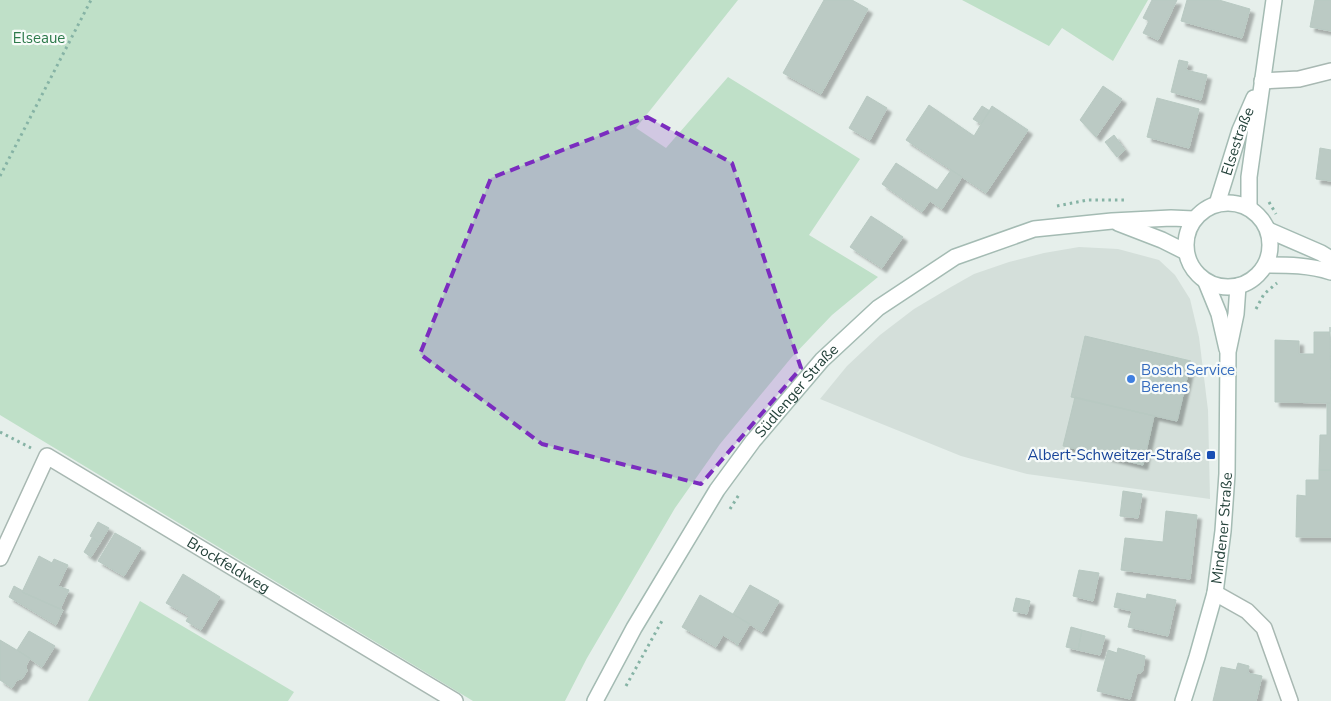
<svg xmlns="http://www.w3.org/2000/svg" width="1331" height="701" viewBox="0 0 1331 701" font-family="'Nunito Sans',sans-serif">
<style>
.built{fill:#d4dfda}
.green{fill:#bfe0c8}
.building{fill:#bbcac4;stroke:#b8c9c2;filter:url(#shadow)}
.lines{fill:none;stroke-linecap:round;stroke-linejoin:round}
.street-casing{stroke:#a8b8b2;stroke-width:18}
.secondary-casing{stroke:#a4bbb3;stroke-width:18}
.path{stroke:#86b3a5;stroke-width:3;stroke-dasharray:2.5 4;stroke-linecap:butt}
.street{stroke:#fff;stroke-width:15}
.secondary{stroke:#fff;stroke-width:15}
.marked{fill:#7b2cbf;fill-opacity:0.2;stroke:#7b2cbf;stroke-width:4;stroke-dasharray:10 6;stroke-linejoin:round}
.shop-dot{fill:#3f7fe0;stroke:#f7fbf9;stroke-width:2}
.transit-dot{fill:#1a4fb4;stroke:#f7fbf9;stroke-width:2}
.labels{text-anchor:middle;dominant-baseline:central;stroke-width:4.5;stroke-linejoin:round;paint-order:stroke}
.park-label{font-size:15px;fill:#2d7a4b;stroke:#f7fbf9}
.street-label{font-size:15px;fill:#24423a;stroke:#f7fbf9}
.shop-label{font-size:15px;fill:#366cbe;stroke:#f7fbf9;text-anchor:start}
.transit-label{font-size:15px;fill:#164399;stroke:#f7fbf9;text-anchor:end}
</style>
<defs>
<filter id="shadow"><feDropShadow dx="4.5" dy="4.5" stdDeviation="1" flood-color="#0004"/></filter>
</defs>
<rect width="100%" height="100%" fill="#e6efeb"/>
<path class="built" d="M1079 247 1118 249 1159 260 1175 275 1190 299 1199 337 1208 410 1210 499 1027 474 961 456 820 399 847 366 880 335 914 309 951 287 974 274 1009 262 1044 253Z"/>
<path class="green" d="M0 0H738L636 128 666 148 728 77 860 159 809 235 878 277 832 315 791 358 720 444 675 508 587 658 565 701H473L0 415Z
M962 0H1148L1113 61 1062 28 1049 46Z
M140 601 294 692 288 701H88Z"/>
<path class="building" d="M824 0H852L868 9 821 94 783 73Z
M1152 0H1177L1158 40 1143 33 1149 21 1143 18Z
M1187 0H1219L1250 9 1242 38 1181 21Z
M1315 0H1331V31L1310 27Z
M1179 60 1188 62 1186 70 1207 75 1201 100 1171 92Z
M1103 86 1122 99 1096 137 1080 120Z
M867 96 887 108 870 140 849 128Z
M1157 98 1199 109 1189 148 1147 137Z
M929 105 974 136 992 106 1028 130 986 193 906 140Z
M982 106 990 111 981 124 973 119Z
M1114 135 1125 150 1117 157 1105 142Z
M1320 148 1331 150V181L1316 179Z
M896 163 937 190 951 170 962 177 942 209 930 201 922 212 882 184Z
M871 216 903 237 882 268 850 247Z
M1330 327 1331 403 1275 402V340L1299 341V354H1314V332H1330Z
M1085 336 1191 361 1177 421 1071 397Z
M1075 397 1154 416 1143 465 1063 446Z
M1327 403H1331V470H1319L1320 435H1327Z
M1319 470H1331V537H1296L1297 495 1306 496V480H1319Z
M1123 491 1142 494 1138 518 1120 516Z
M1166 511 1197 515 1190 579 1121 570 1125 538 1163 542Z
M98 522 109 528 100 543 90 536Z
M115 533 141 548 124 576 98 561Z
M92 538 100 543 91 557 84 552Z
M39 556 52 563 54 559 68 565 58 586 69 590 60 609 22 592Z
M1079 570 1099 573 1093 601 1073 596Z
M183 574 220 597 201 630 186 621 189 616 166 603Z
M750 585 779 601 762 632 733 614Z
M14 586 23 591 22 592 63 610 56 625 9 597Z
M1117 593 1146 599 1147 594 1176 600 1168 636 1128 627 1132 611 1114 607Z
M700 595 750 624 737 646 736 643 723 635 716 647 682 627Z
M1016 598 1030 601 1027 614 1013 611Z
M1071 627 1082 630 1078 650 1066 647Z
M1082 630 1105 636 1100 655 1078 650Z
M29 631 55 646 42 667 17 650Z
M0 640 30 658 26 666 27 671 22 679 17 680 12 688 0 680Z
M1118 648 1145 656 1143 670 1141 673H1137L1130 699 1097 691 1108 650 1117 653Z
M1238 663 1249 666 1248 673 1262 676 1256 701H1213L1221 667 1236 670Z"/>
<g class="lines">
<defs>
<g id="street">
<path d="M1262 81 1299 79 1331 71"/>
<path id="s1" d="M0 558 47 456 455 701"/>
<path d="M1215 593 1247 611 1264 628 1290 701"/>
</g>
<g id="secondary">
<circle cx="1228" cy="245" r="42"/>
<path id="s2" d="M1217 204 1240 130 1254 98"/>
<path d="M1249 208V177L1274 0"/>
<path d="M1118 223 1162 240 1186 252"/>
<path d="M1268 230 1321 253 1331 259"/>
<path d="M1266 265C1288 265 1309 265 1331 272"/>
<path d="M1206 282 1219 314 1227 349"/>
<path id="s3" d="M595 701 634 628 717 490 753 441 822 360 878 308 955 257 1034 229 1112 221 1171 218 1194 219"/>
<path id="s4" d="M1183 701 1197 657 1215 593 1223 531 1227 474 1228 352 1236 314 1238 286"/>
</g>
</defs>
<use href="#street" class="street-casing"/>
<use href="#secondary" class="secondary-casing"/>
<path class="path" d="M0 176 91 0
M1269 202 1276 214
M1057 206 1088 200H1125
M1256 309 1264 294 1277 283
M0 432 31 448
M730 509 740 493
M626 686 663 619"/>
<use href="#street" class="street"/>
<use href="#secondary" class="secondary"/>
</g>
<path class="marked" d="M647 117 732 163 801 368 701 484 542 444 420 354 491 178Z"/>
<circle class="shop-dot" cx="1131" cy="379" r="5"/>
<rect class="transit-dot" x="1206" y="450" width="10" height="10" rx="2.5"/>
<g class="labels">
<g class="park-label">
<text x="39" y="38">Elseaue</text>
</g>
<g class="street-label">
<text stroke="none"><textPath href="#s2" startOffset="66">Elsestraße</textPath></text>
<text stroke="none"><textPath href="#s3" startOffset="371">Südlenger Straße</textPath></text>
<text stroke="none"><textPath href="#s4" startOffset="178">Mindener Straße</textPath></text>
<text stroke="none"><textPath href="#s1" startOffset="324">Brockfeldweg</textPath></text>
</g>
<g class="shop-label">
<text x="1141" y="370">Bosch Service<tspan x="1141" dy="17">Berens</tspan></text>
</g>
<g class="transit-label">
<text x="1201" y="455">Albert-Schweitzer-Straße</text>
</g>
</g>
</svg>
